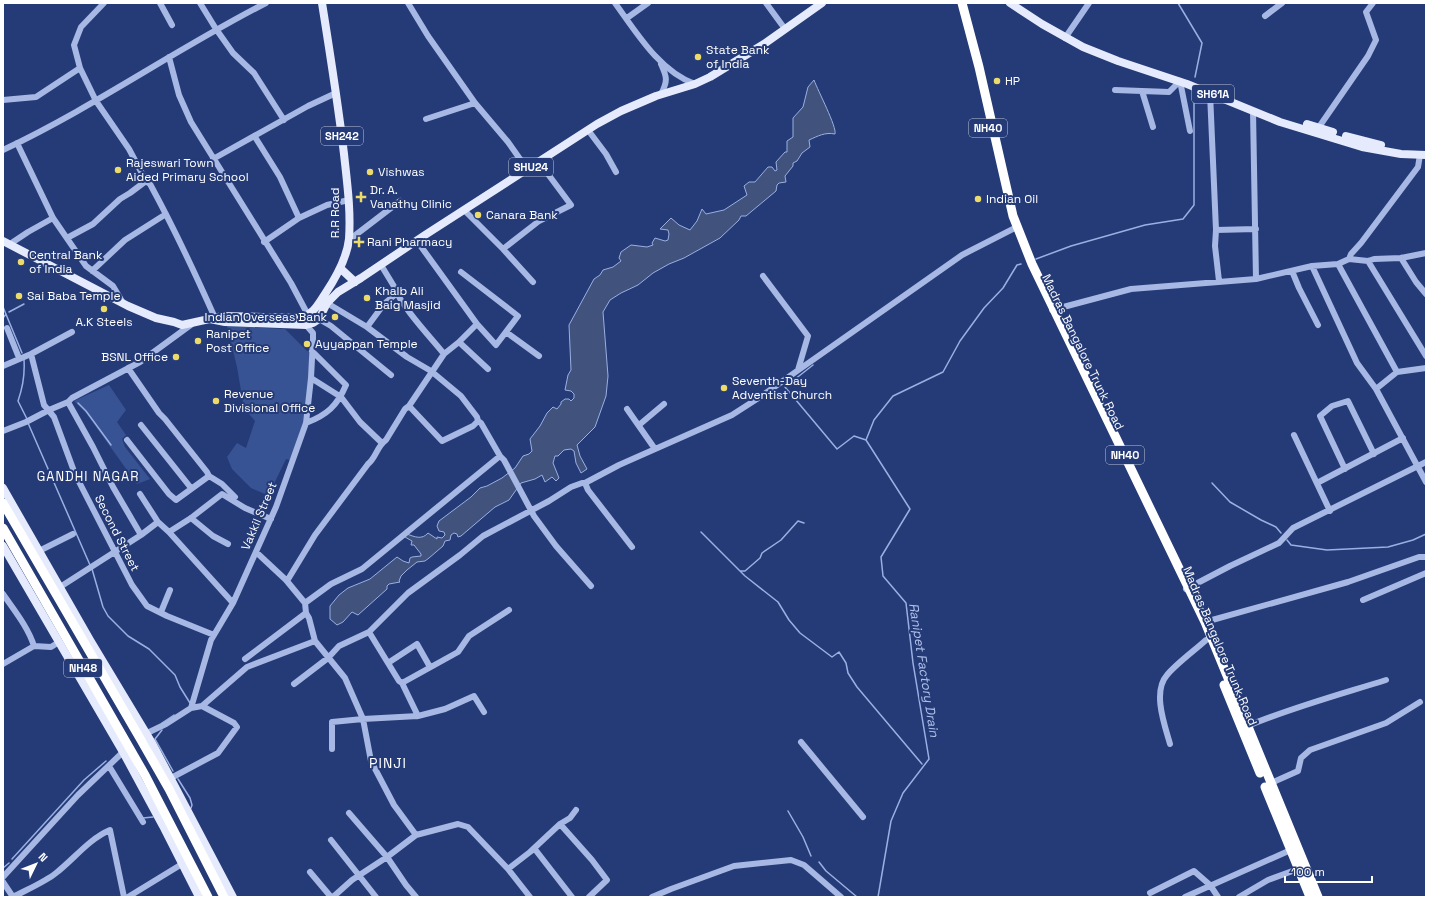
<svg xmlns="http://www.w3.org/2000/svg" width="1429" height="900" viewBox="0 0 1429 900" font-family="'Space Grotesk',sans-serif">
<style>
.green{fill:#385394}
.water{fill:#41527d;stroke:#9ab0e3}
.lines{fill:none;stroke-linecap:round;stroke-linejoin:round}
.stream{stroke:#9ab0e3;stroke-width:1.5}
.minor{stroke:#a6b8e3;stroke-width:6}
.major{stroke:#e5eafc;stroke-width:8}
.highway{stroke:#fff;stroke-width:9}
.poi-dot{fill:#ecdb6a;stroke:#253b77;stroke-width:1.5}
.labels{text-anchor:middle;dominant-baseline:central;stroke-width:4;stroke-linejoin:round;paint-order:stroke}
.shield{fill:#253b77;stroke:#bec4d6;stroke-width:1}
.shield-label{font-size:11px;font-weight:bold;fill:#fff}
.poi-label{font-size:12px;fill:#fff;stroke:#253b77;text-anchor:start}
.street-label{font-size:12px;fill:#fff;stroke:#253b77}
.neighbourhood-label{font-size:13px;letter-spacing:1px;fill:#fff;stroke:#253b77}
.water-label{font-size:13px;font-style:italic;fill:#b1c2eb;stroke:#253b77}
.quarter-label{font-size:14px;letter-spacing:1px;fill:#fff;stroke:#253b77}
</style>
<rect width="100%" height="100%" fill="#253b77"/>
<path class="green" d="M227 326 285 329 307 351 312 352 302 431 290 460 286 459 269 494 266 492 265 494 251 488 232 469 227 457 237 443 246 448 255 421 244 408 237 367Z
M109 385 126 410 117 422 126 435 122 439 125 447 150 479 137 484 86 413 74 401Z"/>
<path class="water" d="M814 80C818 91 837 127 835 134 825 132 818 136 809 140L810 147 802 153 797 161 793 163V166L785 176 786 182 779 183 777 185 776 191 746 216H741L739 220 720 238 684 258 669 264 653 273 638 285 621 293 610 300 603 312 608 376 606 396 595 427 577 445 580 456 587 469 581 473 576 463 574 451 571 449 564 450 558 456H555L553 463 559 478 556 481 552 477 545 482 542 475 535 479 521 483 509 500 495 507 461 536 458 537 457 534 454 533 451 535 450 540 445 541 443 546 429 558 425 561 417 562 407 570 401 576 399 581 400 582 389 584 387 586V589L358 615 352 612 343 622 337 625 330 619V606L339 595 348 588 370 579 397 557 403 561 409 563 410 558 412 557 421 556V554L414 545H411L412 541 405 537 407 534C415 537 422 540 428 533L437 539V537L442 538 445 535 444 532 439 531 437 526 439 521 471 497 480 488 487 486 502 478 515 468 523 456 529 454 532 451 530 439 540 426 547 413 553 407 557 409 561 404V402L565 399H569L571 401 574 398V394L571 391 565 390 568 375 571 370 569 325 594 279 600 275 603 270 613 267 621 261 619 258 621 252 631 245 647 247 653 245 652 243 655 238 665 241 668 240 669 234 668 230 660 229 671 218 679 225 690 230 697 221 702 209 706 214 724 210 747 195 744 186 749 182H755L768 167H772L775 171 777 170 776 162 785 152H787V141L793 137V118L803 107 808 87Z"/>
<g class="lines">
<path class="stream" d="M1178 3 1202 43 1195 77
M1036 259 1071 246 1145 225 1183 219 1194 205V95
M3 307 22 353
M9 312 24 304
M3 318 6 314
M24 360C25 375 23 387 18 401L27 419
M813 365 785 387 837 449 854 436 866 440
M78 403 86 411 111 445
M28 423 90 565
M1212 483 1230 502 1261 520 1276 527 1281 533
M701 532 745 576 778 602 789 620 800 633 832 657 839 652 846 663 848 673 857 687 922 764
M1287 540 1291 545 1327 550 1388 547 1413 540 1426 534
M92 569 103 607 108 616 128 636 149 649 175 675 180 687 190 703
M740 571H745L760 558 762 553 781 540 798 521 804 523
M162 723 174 715
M162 730 155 739 173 771
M178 779 190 798 192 805 191 808
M788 811 803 837 811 856
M143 818 153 817
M12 859 84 780 106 761
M819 862 826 871 857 897
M3 868 9 863
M878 897 891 821 903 793 929 759 913 663 906 603 883 576 881 557 910 509 866 440 874 420 893 396 943 372 960 341 984 308 1003 288 1017 265 1021 264"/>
<path class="minor" d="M104 3 81 27 74 45 80 68 96 101 129 149 146 181 150 184C174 228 195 273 215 318
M160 3 172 25
M200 3 216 29 233 53 254 73 284 120
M408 3 428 36 475 103 508 142 527 169
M615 3C636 32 660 72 695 84
M766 3 785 29
M1265 16 1282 3
M627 18 648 3
M1065 38 1089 3
M169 57 179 95 191 122 291 283 308 315
M1180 81 1190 131
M1115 90 1169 92 1180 81
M1142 91 1153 127
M1210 93 1216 230 1215 246 1219 281
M661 94C668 81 667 77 661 64
M3 100 36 97 80 68
M1253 111 1256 279
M426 119 475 103
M1319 127 1368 56 1376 40 1366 12 1373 3
M588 130 606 154 616 172
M255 137 280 177 299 218
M17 143 53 218 86 266 113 286 123 303
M3 150C94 107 176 49 266 3
M213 159 308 106 336 93
M464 210 503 249 533 282
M1216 230 1256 229
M67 238 93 224 120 199 130 193 146 181
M349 240 400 201
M417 241 477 324 496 345 518 316 461 272
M13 242 28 232 53 218
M264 242 299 218 327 205 349 200
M503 249 539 221 571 205 539 162
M1401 258 1416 282 1426 294
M1349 259 1351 254 1361 243 1418 167 1420 155
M1368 261 1426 356
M1338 264 1397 372 1376 389
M381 265 395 288C400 305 432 339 444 354
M1312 266 1357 363 1376 389 1426 482
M92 271 125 240 166 214
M1292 271 1299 288 1318 325
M763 276 808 336 798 370
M327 303 367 327 407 357 431 371 461 396 477 417 478 421
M1052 310 1131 289 1256 279 1312 266 1338 264 1349 259 1368 261 1374 259 1401 258 1426 253
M319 319 331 326 391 375
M367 327 384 304 397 293
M7 328 19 358
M506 332 539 356
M459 342 488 369
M31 354 44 405 54 417 75 474 132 585 147 606 167 616 214 635
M3 366 31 354 72 332
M128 368 159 413 165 419 207 472 209 476 222 484 235 497
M1397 372 1426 368
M311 378 341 397 360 422 382 443
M68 402 93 447 113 487 141 535
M409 406 442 441 473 426 478 421 481 423 500 456 504 460 534 516 556 546 591 586
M627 409 655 449
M306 423C327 415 337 406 346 385L312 351
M141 425 191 488
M639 425 664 404
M3 431 26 422 49 410 68 402 72 398 140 362 192 324
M1294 435 1330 511
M127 440 169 494 176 500 209 476
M1345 469 1320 416 1332 406 1348 401 1374 454
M585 483 588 490 632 547
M1317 483 1403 438
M140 494 158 522 169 532 233 603
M191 518 213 536 228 544
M169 532 191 518 222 494 245 508 271 519
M39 551 73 534
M256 552 286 580 305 603 306 613 309 618 315 641 345 678 363 719 371 761 394 805 416 835
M287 581 315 535 368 464C376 458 377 446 386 440L405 409 409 406 444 354 459 342 477 324
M60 587 141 535 158 522
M1186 589 1230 566 1279 543 1293 528 1426 462
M3 594C14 610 28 627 34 646
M1363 600 1426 573
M305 603 331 584 362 569 500 456
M161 612 170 590
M1205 622 1348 582 1419 557H1426
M369 632 399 681 402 683 418 716
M245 659 306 613
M388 663 417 644 430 667
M3 664 34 646 51 647 59 642
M402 683 458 652 469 636 509 610
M294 684 328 658 339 646 369 632 408 593 460 555 483 536 549 501 571 487 582 483H585L619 465 732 415 760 397 962 255 1017 227
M191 708 211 640 233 603 276 507 306 423 311 378 313 339V333L306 325
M1245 727C1290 708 1338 695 1386 680
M143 735 166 724 191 708 202 706 247 667 315 641
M801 742 863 817
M1170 744C1165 726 1152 692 1167 675 1177 663 1194 651 1206 640L1212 638
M332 749V722L363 719 418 716 445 709 474 696 484 712
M109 766 143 822
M171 778 218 753 237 727 234 723 202 706
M1271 783 1298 771 1301 758 1310 750 1386 723 1420 702
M349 813 387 857 406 885 416 897
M560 824 570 818 576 810
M331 840 376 897
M534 848 572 897
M508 869 530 852 560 824 592 860 607 880 589 897
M310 872 331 897
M3 877 78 795 123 752
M3 882 13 897
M1150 893 1194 871 1210 885 1218 897
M13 897C26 890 45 882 56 873 74 859 89 839 110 830L124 897
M128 897 182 864
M333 897 352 880 387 857 416 835 458 824 468 827 508 869 530 897
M652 897 671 889 734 866 791 860 804 865 841 897
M1185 897 1293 849
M1239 897 1268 880 1298 869"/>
<path class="major" d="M1010 3 1042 24 1083 47 1118 61 1187 84 1280 122 1362 147 1401 154 1426 155
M1307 124 1333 132
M1346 136 1381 145
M3 241 128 306 156 318 174 322 182 325 223 316 299 318C314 314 317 306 325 294 335 279 347 258 349 239 351 210 347 182 344 154 338 103 330 53 322 3
M340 268 355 282
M210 319 225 322 306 325 313 323 319 319 327 303 338 292 361 278 425 235 597 124 621 111 656 96 695 84 710 77 764 44 822 3
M3 488 90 640 152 743 233 897
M3 546 123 752 163 826 199 897"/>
<path class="highway" d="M962 3 979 67 1013 216 1032 264 1205 622 1318 897
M3 503 141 740 169 789 224 897
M3 528 145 775 208 897
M1224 685 1260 773
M1265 787 1310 897"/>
</g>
<g class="poi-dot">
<circle cx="698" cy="57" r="4"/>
<circle cx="997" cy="81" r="4"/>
<circle cx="118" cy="170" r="4"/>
<circle cx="370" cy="172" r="4"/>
<path d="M359 191h4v4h4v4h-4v4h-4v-4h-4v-4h4z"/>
<circle cx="978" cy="199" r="4"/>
<circle cx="478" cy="215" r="4"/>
<path d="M357 236h4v4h4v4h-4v4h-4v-4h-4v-4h4z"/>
<circle cx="21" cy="262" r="4"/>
<circle cx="19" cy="296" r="4"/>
<circle cx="367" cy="298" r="4"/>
<circle cx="104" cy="309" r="4"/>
<circle cx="335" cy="317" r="4"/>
<circle cx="198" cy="341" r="4"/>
<circle cx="307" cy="344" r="4"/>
<circle cx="176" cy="357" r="4"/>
<circle cx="724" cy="388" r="4"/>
<circle cx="216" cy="401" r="4"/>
</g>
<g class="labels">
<g class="shield">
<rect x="1192" y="85" width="42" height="18" rx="3"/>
<rect x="969" y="119" width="38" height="18" rx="3"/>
<rect x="321" y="127" width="42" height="18" rx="3"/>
<rect x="509" y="158" width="44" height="18" rx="3"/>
<rect x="1106" y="446" width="38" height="18" rx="3"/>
<rect x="64" y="659" width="38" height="18" rx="3"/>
</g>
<g class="shield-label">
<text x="1213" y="94">SH61A</text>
<text x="988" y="128">NH40</text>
<text x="342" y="136">SH242</text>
<text x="531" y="167">SHU24</text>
<text x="1125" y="455">NH40</text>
<text x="83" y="668">NH48</text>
</g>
<g class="poi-label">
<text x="706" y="50">State Bank<tspan x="706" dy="14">of India</tspan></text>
<text x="1005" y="81">HP</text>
<text x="126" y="163">Rajeswari Town<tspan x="126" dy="14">Aided Primary School</tspan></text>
<text x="378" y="172">Vishwas</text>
<text x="370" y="190">Dr. A.<tspan x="370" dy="14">Vanathy Clinic</tspan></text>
<text x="986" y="199">Indian Oil</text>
<text x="486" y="215">Canara Bank</text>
<text x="367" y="242">Rani Pharmacy</text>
<text x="29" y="255">Central Bank<tspan x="29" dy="14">of India</tspan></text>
<text x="375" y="291">Khalb Ali<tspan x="375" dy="14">Baig Masjid</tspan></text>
<text x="27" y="296">Sai Baba Temple</text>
<text x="327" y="317" text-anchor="end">Indian Overseas Bank</text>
<text x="104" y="322" text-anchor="middle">A.K Steels</text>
<text x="206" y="334">Ranipet<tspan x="206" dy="14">Post Office</tspan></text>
<text x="315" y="344">Ayyappan Temple</text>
<text x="168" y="357" text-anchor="end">BSNL Office</text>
<text x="732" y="381">Seventh-Day<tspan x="732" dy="14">Adventist Church</tspan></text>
<text x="224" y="394">Revenue<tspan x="224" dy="14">Divisional Office</tspan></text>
</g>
<g class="street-label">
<text transform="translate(335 213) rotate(-90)">R.R Road</text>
<text transform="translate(1083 352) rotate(64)">Madras Bangalore Trunk Road</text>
<text transform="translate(259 516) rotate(-67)">Vakkil Street</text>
<text transform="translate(117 533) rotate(63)">Second Street</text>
<text transform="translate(1220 646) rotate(67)">Madras Bangalore Trunk Road</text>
</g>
<g class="neighbourhood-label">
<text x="88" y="476">GANDHI NAGAR</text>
</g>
<g class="water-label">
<text transform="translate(924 670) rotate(81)">Ranipet Factory Drain</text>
</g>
<g class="quarter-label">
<text x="388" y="763">PINJI</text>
</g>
</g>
<rect width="1429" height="900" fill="none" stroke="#ffffff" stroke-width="8"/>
<g transform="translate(36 864) rotate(47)" stroke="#253b77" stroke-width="3" paint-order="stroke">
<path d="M0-3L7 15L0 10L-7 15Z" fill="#ffffff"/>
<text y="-6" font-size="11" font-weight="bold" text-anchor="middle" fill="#ffffff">N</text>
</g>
<path d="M1285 876v6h87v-6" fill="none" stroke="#ffffff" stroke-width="2"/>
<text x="1291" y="876" font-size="12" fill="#ffffff" stroke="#253b77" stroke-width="3" paint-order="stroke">100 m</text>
</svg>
